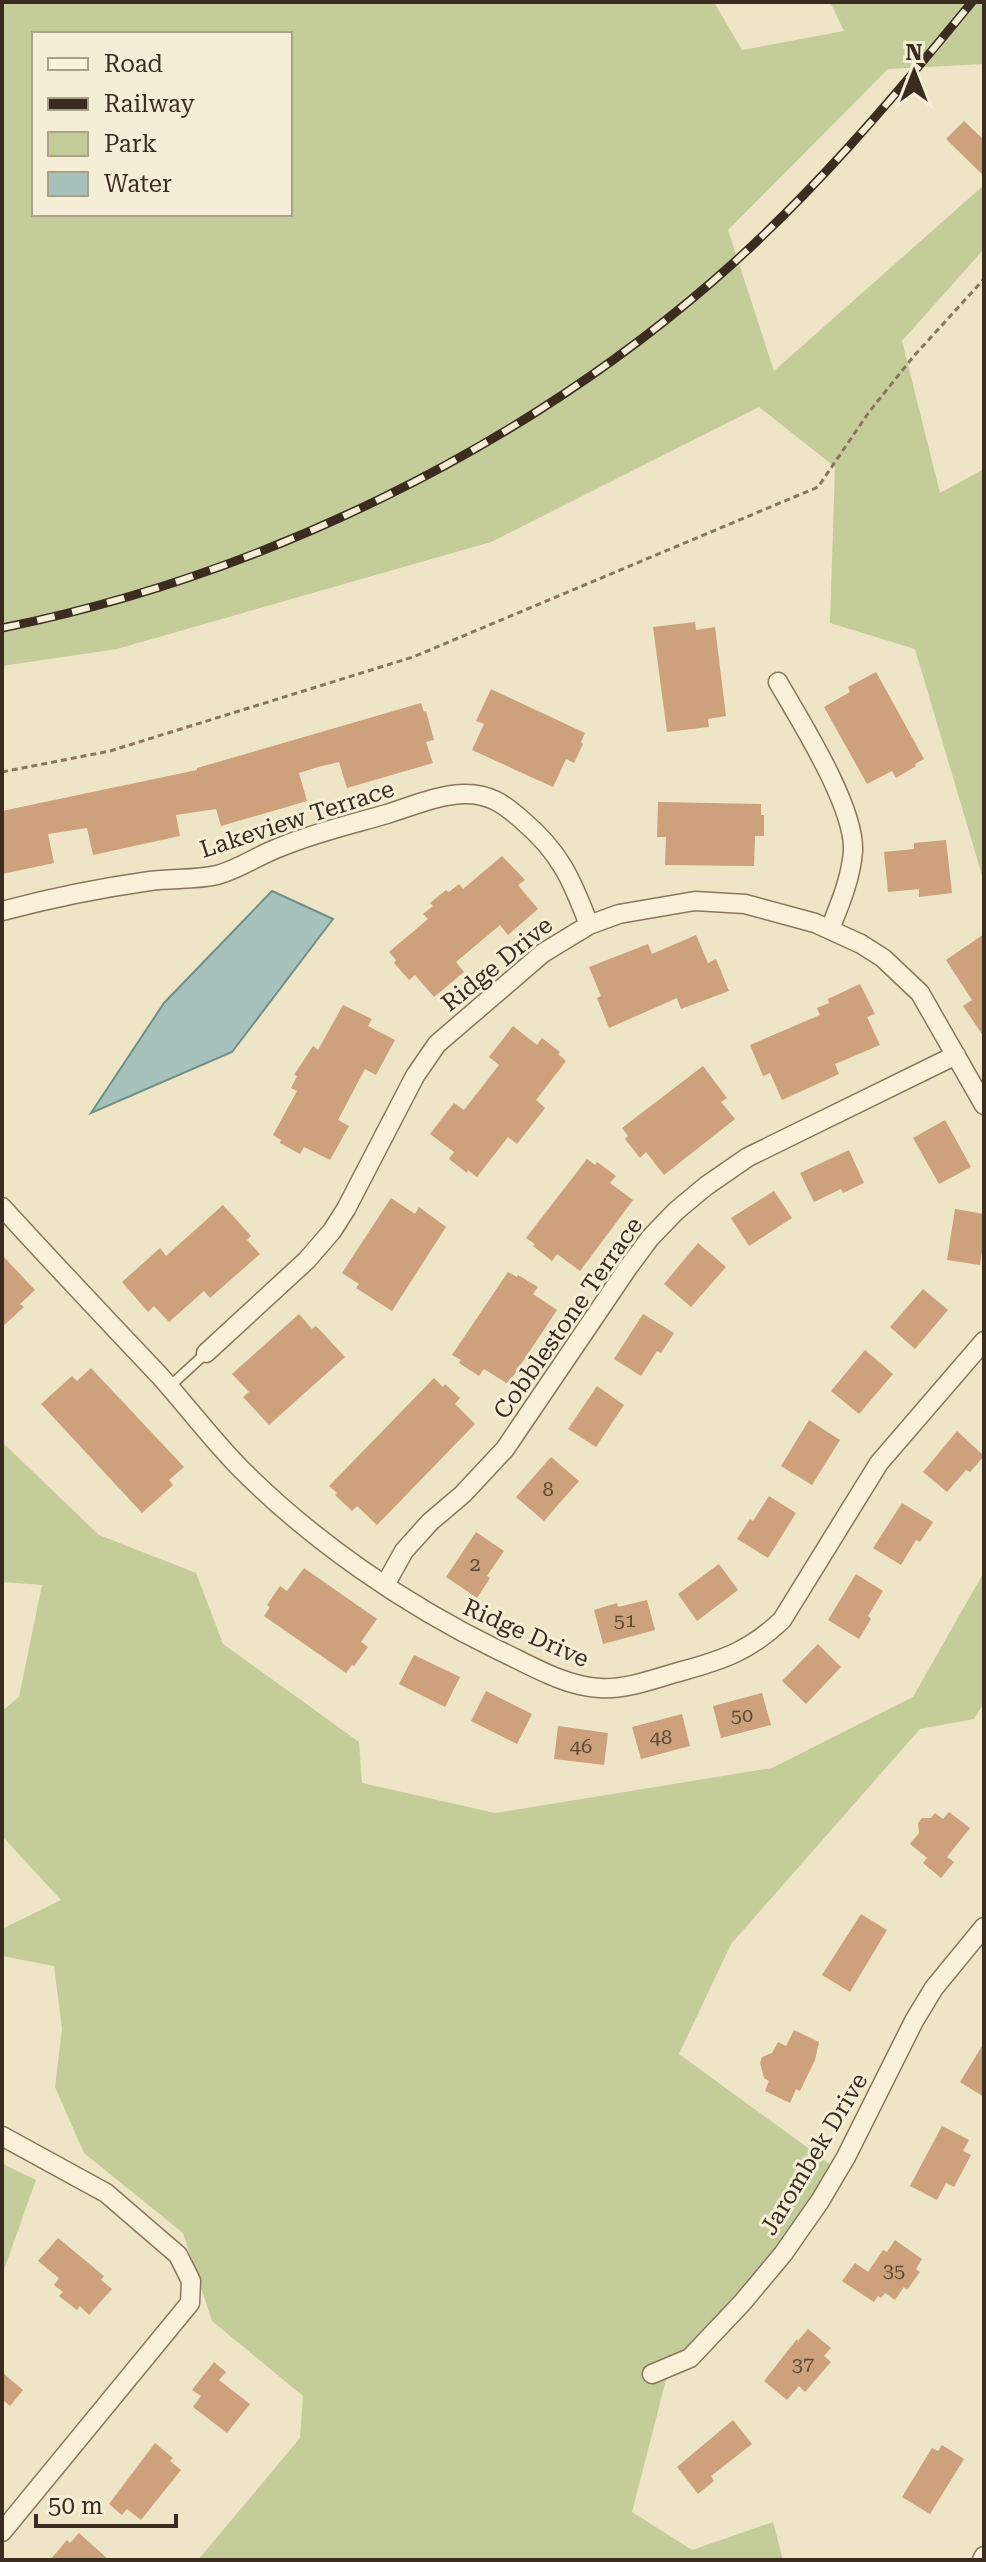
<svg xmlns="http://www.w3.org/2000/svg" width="986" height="2562" viewBox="0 0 986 2562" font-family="'Roboto Serif',serif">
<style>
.green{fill:#c4cc9a;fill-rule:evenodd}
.water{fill:#a7c2bb;stroke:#6e9089;stroke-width:2}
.building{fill:#cca17c}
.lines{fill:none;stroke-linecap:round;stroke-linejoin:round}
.service-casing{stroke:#89765c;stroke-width:12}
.minor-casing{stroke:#89765c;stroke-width:21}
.path{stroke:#89765c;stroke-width:3;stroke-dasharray:6 4;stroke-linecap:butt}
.service{stroke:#f9f1d9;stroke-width:9}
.minor{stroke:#f9f1d9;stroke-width:18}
.rail-casing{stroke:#3a2d1f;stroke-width:9}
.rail{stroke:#f5eed6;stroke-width:6;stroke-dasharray:18;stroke-linecap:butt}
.labels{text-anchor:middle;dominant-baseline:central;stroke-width:6;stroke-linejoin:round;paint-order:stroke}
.number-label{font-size:20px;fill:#5e4a36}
.street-label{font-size:24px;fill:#3a2d1f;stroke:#f5eed6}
</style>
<rect width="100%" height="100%" fill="#eee4c6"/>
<path class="green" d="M2 2H714L742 50 844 31 830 2H984V64L888 69 728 230 774 371 984 185V249L902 341 940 493 984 469V882L915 649 830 623 835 467 759 407 491 542 117 649 2 666ZM34 34H290V214H34Z
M2 1442 99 1535 196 1573 223 1644 359 1742 362 1783 495 1813 772 1768 913 1697 984 1572V1703L974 1719 920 1729 731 1944 679 2054 841 2172 709 2338 669 2368 632 2512 692 2550 773 2522 783 2560H198L300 2438 303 2396 212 2321 183 2233 84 2153 55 2087 62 2029 54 1966 2 1956V1929L61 1900 2 1836V1711L19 1697 42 1585 2 1582Z
M3 2164 36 2180 2 2275V2166Z"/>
<path class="water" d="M272 891 333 919 232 1052 91 1113 164 1003Z"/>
<path class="building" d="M964 121 984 140V176L946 139Z
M695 622 696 630 715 627 726 716 708 719 709 727 667 732 653 627Z
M876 672 924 759 915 764 916 766 896 778 892 771 867 784 824 707 850 692 848 687Z
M491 689 585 733 581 742 583 744 574 763 566 759 553 787 472 750 484 724 476 721Z
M421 703 424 712 426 711 434 740 426 742 433 763 347 788 339 762 318 767 299 773 307 801 221 826 216 809 176 815 180 836 93 855 87 828 48 834 54 863 2 874V811L197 770V768Z
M658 802 761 804V815H764V836H755L754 866 665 865 666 837H657Z
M946 840 952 893 919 897V889L888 892 884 852 914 849V843Z
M502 856 525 880 518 885 538 909 508 935 500 925 456 962 464 972 434 997 415 975 409 980 394 963 396 960 389 952 428 919 423 914 433 906 430 903 446 890 449 892 459 884 463 889Z
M984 934V1037L963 1006 972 1000 946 960Z
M696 935 708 963 716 959 729 991 681 1009 677 998 609 1028 597 998 601 996 589 967 648 944 652 954Z
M860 984 875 1014 867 1017 880 1045 835 1064 839 1074 782 1100 770 1073 763 1076 750 1045 820 1015 817 1008 829 1003 828 999Z
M343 1005 372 1019 368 1026 395 1040 376 1075 365 1069 338 1120 349 1126 330 1160 304 1147 300 1154 280 1143 281 1140 273 1135 297 1091 291 1088 297 1076 294 1075 313 1046 318 1050Z
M513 1026 537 1045 542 1038 560 1052 558 1054 566 1061 536 1100 545 1108 517 1144 508 1137 477 1177 468 1170 467 1173 449 1159 454 1152 430 1134 454 1103 464 1110 499 1065 489 1057Z
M703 1066 727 1098 721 1102 735 1119 664 1175 646 1152 640 1158 625 1139 628 1136 622 1128Z
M945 1120 971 1167 939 1184 913 1138Z
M849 1150 864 1183 843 1193 841 1189 814 1202 800 1173Z
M587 1159 595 1165 597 1162 616 1176 610 1183 633 1200 580 1271 557 1254 552 1261 533 1246 535 1244 526 1238Z
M774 1191 792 1218 749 1246 731 1218Z
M391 1198 415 1214 419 1207 446 1227 392 1311 356 1288 359 1284 342 1273Z
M223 1205 251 1236 247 1240 260 1254 210 1298 204 1291 169 1322 154 1306 148 1312 122 1282 160 1248 166 1256Z
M955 1209 984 1214V1238L980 1265 947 1260Z
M698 1243 726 1267 691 1307 664 1284Z
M2 1255 35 1290 20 1304 24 1307 2 1327Z
M508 1272 517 1277 518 1275 538 1287 533 1294 557 1310 508 1384 484 1369 479 1376 459 1363 461 1360 452 1355Z
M923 1289 948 1310 915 1349 890 1327Z
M299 1314 312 1329 316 1326 345 1357 269 1425 243 1397 249 1392 232 1374Z
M643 1314 674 1333 661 1353 657 1351 641 1376 614 1359Z
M865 1350 893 1374 859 1414 831 1391Z
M91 1368 184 1467 169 1480 173 1485 142 1513 41 1404 72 1376 77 1381Z
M434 1378 443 1387 445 1384 460 1398 455 1404 475 1424 377 1525 357 1506 352 1511 335 1495 337 1493 329 1486Z
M597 1386 624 1405 596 1447 568 1429Z
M809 1420 840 1440 812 1485 781 1466Z
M957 1431 984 1456 970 1472 966 1470 947 1492 923 1472Z
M551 1457 579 1481 544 1521 516 1497Z
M769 1496 796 1513 768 1558 737 1539 750 1519 753 1521Z
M902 1503 933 1522 920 1542 916 1540 901 1565 873 1548Z
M476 1532 504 1551 487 1576 490 1578 477 1598 446 1577Z
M719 1564 738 1590 697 1621 678 1594Z
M304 1568 377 1619 361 1642 368 1647 354 1666 352 1665 346 1673 264 1616 270 1607 267 1605 280 1586 287 1591Z
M856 1574 883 1591 868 1616 871 1619 859 1639 828 1620Z
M647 1600 655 1630 603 1644 594 1610 617 1603 618 1607Z
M818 1644 841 1667 806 1704 782 1681Z
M414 1655 460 1677 445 1707 399 1684Z
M486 1691 532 1714 517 1744 471 1721Z
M762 1693 771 1725 721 1738 713 1706Z
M682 1714 690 1746 641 1759 632 1727Z
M558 1726 608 1733 604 1765 554 1759Z
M949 1812 970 1828 947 1857 954 1862 941 1878 923 1863 927 1858 910 1844 919 1833 918 1823 922 1818H931L935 1813 943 1819Z
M861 1914 887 1930 850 1992 822 1975Z
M794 2030 819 2042 815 2060 800 2091 796 2089 790 2103 765 2091 769 2081 764 2078 760 2063 762 2057 772 2053 778 2042 786 2046Z
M984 2043V2097L960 2082Z
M942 2126 969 2140 963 2151 971 2155 954 2187 946 2183 937 2200 910 2186Z
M58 2238 104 2276 101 2280 112 2289 89 2315 80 2306 77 2310 59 2296 63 2292 54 2285 59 2278 38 2261Z
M895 2240 922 2259 916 2269 920 2272 907 2290 904 2287 895 2300 885 2293 881 2298 878 2296 874 2302 842 2281 855 2263 868 2272 883 2250 887 2252Z
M808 2329 831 2348 824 2356 831 2362 805 2392 799 2386 787 2400 764 2381 797 2339 798 2341Z
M214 2362 226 2372 219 2380 250 2404 227 2433 193 2407 201 2396 192 2390Z
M2 2372 23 2390 10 2406 2 2399Z
M733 2420 752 2444 711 2476 714 2481 698 2494 677 2467Z
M155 2443 173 2458 170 2461 181 2470 141 2520 127 2509 122 2515 109 2504Z
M942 2445 964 2459 930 2514 902 2497 932 2448 938 2451Z
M79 2533 109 2560H50L67 2540 70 2543Z"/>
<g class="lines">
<defs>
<path id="service" d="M169 1387 206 1353"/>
<path id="minor" d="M778 682C801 722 855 807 853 851 851 878 840 904 830 929
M2 911C51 898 100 888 150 881 172 878 196 880 217 875 240 869 260 854 283 846 317 832 352 824 387 814 412 806 438 795 463 794 489 793 504 804 522 820 560 852 572 880 589 925
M2 1207C54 1264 106 1319 159 1375 186 1405 210 1437 238 1466 311 1540 405 1605 498 1650 530 1665 564 1686 599 1688 627 1690 656 1678 682 1671 723 1660 751 1650 782 1620L879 1463 984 1341
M206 1353 307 1260 332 1231 346 1209 415 1076 437 1044 543 953 589 925 619 914 695 901 745 904 815 923 861 944 883 958 920 993 984 1105
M385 1585 404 1551 430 1522 463 1494 505 1449 627 1269 650 1238 676 1211 706 1186 748 1157 956 1055
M2 2136 106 2193 178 2255 191 2281 190 2303 2 2532
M652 2374 690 2358 742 2303 783 2254 820 2201 846 2157 914 2021 934 1988 984 1927
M982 2560 984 2556"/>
</defs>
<use href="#service" class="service-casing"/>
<use href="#minor" class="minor-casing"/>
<path class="path" d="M2 772 110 751 413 657 818 487 869 412 913 357 984 279"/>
<use href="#service" class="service"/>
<use href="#minor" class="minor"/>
<defs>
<path id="rail" d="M2 628C258 576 514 453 713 281 810 197 891 101 972 2"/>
</defs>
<use href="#rail" class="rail-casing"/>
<use href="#rail" class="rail"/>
</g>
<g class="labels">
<g class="number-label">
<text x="548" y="1489">8</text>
<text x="475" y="1564">2</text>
<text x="625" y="1620">51</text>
<text x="742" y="1715">50</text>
<text x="661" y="1737">48</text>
<text x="581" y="1746">46</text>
<text x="894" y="2270">35</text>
<text x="803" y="2364">37</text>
</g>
<g class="street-label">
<text transform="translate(297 819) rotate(-18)">Lakeview Terrace</text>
<text transform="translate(497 964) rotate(-39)">Ridge Drive</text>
<text transform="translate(568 1318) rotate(-55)">Cobblestone Terrace</text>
<text transform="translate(526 1633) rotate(24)">Ridge Drive</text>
<text transform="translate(814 2154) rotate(-59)">Jarombek Drive</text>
</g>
</g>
<rect width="986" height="2562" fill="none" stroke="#3a2d1f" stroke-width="8"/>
<rect x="32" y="32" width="260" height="184" fill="#f5eed6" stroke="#aaa18d" stroke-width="2"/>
<rect x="48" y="58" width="40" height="12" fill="#f9f1d9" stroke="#aaa18d" stroke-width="2"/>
<text x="104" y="72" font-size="24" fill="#3a2d1f">Road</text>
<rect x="48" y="98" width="40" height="12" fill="#3a2d1f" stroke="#aaa18d" stroke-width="2"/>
<text x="104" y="112" font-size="24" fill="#3a2d1f">Railway</text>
<rect x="48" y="132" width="40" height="24" fill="#c4cc9a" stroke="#aaa18d" stroke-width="2"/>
<text x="104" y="152" font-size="24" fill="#3a2d1f">Park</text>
<rect x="48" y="172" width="40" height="24" fill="#a7c2bb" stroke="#aaa18d" stroke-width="2"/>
<text x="104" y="192" font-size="24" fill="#3a2d1f">Water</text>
<g transform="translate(914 72)" stroke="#f5eed6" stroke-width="6" paint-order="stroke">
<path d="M0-6L14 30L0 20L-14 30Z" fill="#3a2d1f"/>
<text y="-12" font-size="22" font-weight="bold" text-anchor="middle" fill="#3a2d1f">N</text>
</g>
<path d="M36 2514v12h140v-12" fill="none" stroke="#3a2d1f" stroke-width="4"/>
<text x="48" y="2514" font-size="24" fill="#3a2d1f" stroke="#f5eed6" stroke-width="6" paint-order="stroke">50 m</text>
</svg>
